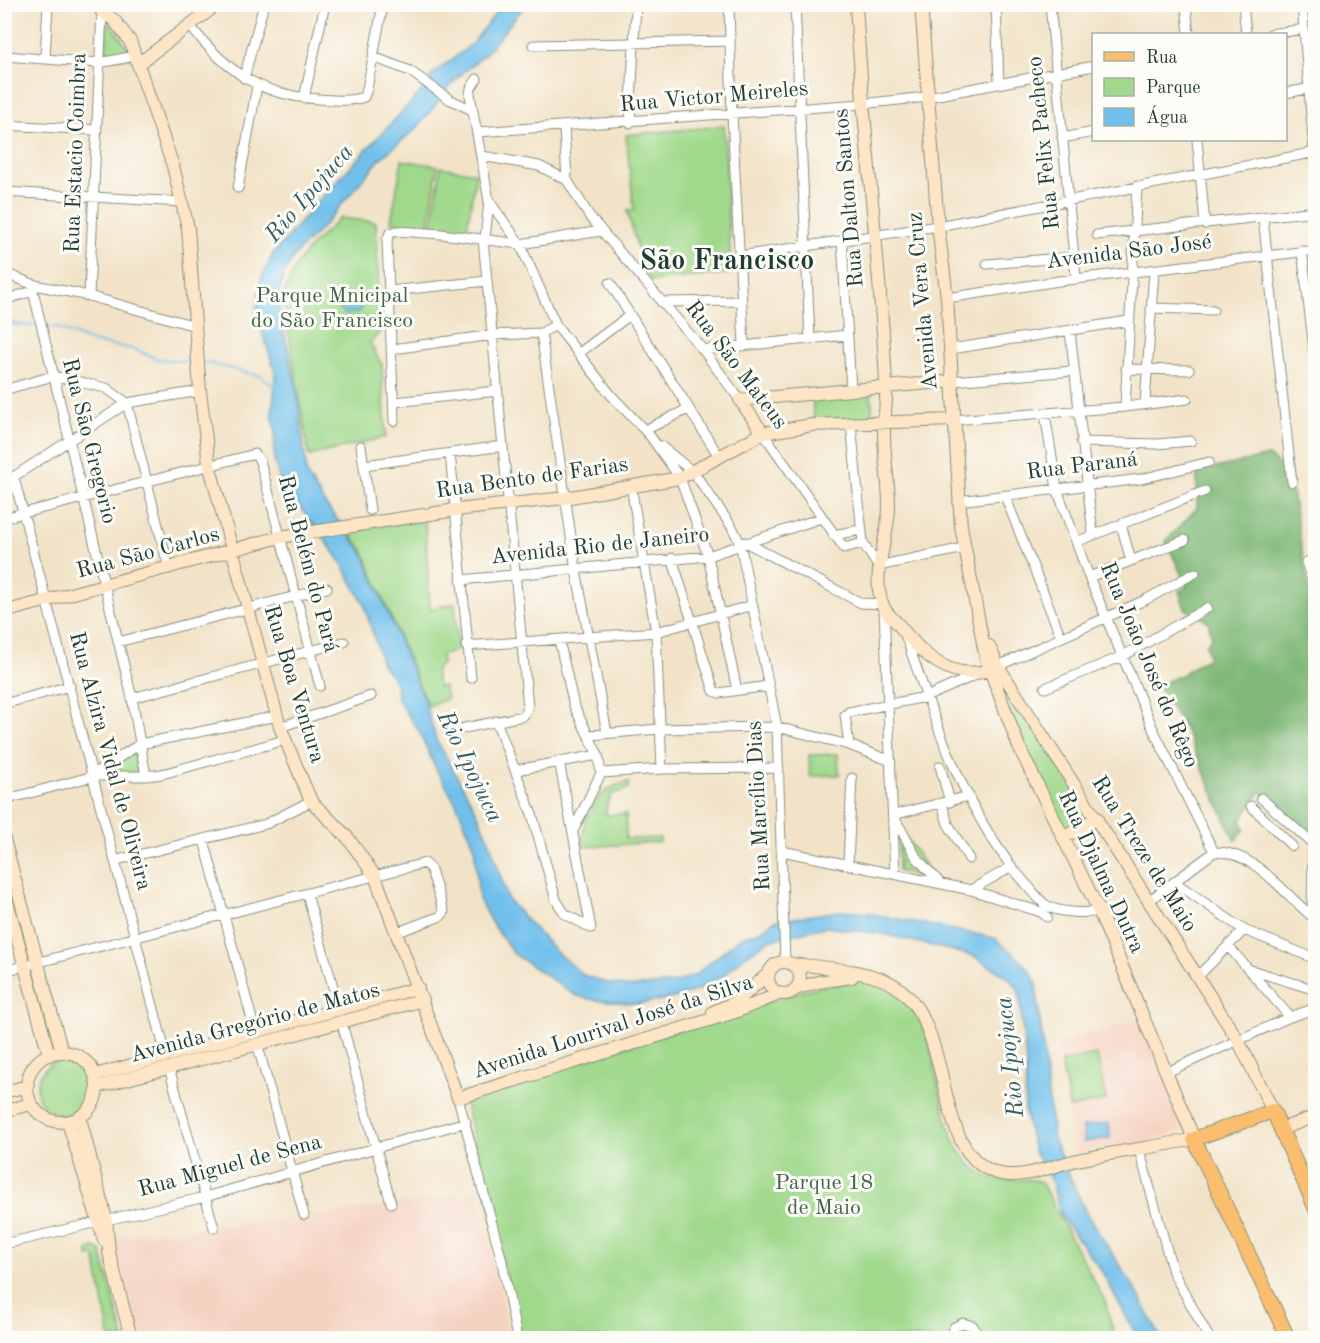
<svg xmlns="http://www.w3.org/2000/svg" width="1320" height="1343" viewBox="0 0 1320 1343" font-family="'Old Standard TT',serif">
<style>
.built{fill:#f5d3c2}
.green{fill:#a0d98c;stroke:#608b60;stroke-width:1.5}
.forest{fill:#80b978;stroke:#507b56;stroke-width:1.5}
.water{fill:#71c0ec;stroke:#487e90;stroke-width:1.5}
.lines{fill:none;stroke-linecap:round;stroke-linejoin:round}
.stream{stroke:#71c0ec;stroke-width:2}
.street-casing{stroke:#88907e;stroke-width:11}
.secondary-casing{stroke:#88907e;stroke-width:14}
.primary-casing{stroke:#88907e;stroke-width:16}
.street{stroke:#fff;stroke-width:9}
.secondary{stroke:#fde5c5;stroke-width:12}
.primary{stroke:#fbbe6e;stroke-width:14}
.labels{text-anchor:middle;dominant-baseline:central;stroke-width:6;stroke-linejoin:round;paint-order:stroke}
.street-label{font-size:22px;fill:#1f3d34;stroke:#fdfcf7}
.park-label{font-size:22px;fill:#3f644a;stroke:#fdfcf7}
.water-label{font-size:24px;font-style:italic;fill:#345e62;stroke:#fdfcf7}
.district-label{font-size:28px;font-weight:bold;fill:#1f3d34;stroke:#fdfcf7}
</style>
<rect width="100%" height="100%" fill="#fdfcf7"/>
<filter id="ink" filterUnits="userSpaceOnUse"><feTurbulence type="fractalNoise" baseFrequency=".0167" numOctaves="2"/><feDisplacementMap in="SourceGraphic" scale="12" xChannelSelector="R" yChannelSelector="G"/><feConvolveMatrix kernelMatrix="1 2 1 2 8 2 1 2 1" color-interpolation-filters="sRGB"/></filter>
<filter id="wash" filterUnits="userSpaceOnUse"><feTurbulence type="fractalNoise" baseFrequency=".008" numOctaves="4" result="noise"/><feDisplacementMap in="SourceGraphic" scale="24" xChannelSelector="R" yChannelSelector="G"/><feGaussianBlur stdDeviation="1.35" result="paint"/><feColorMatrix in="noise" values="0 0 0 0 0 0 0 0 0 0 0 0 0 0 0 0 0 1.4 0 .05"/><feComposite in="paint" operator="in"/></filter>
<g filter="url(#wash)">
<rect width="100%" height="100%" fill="#f2e3c8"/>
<path class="built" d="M1143 1019 1185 1129 1139 1143 1075 1153 1057 1042Z
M479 1193 510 1338H140L116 1249V1237L312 1216Z"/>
<path class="green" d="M107 18 135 59 105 56Z
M724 126 731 273 651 281 644 270 627 211 634 210 626 135Z
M402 160 438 166 428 228 391 222Z
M441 167 476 173 466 235 431 229Z
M340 218 376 222 380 332 370 343 382 365 386 437 309 456 283 298C294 257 311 247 340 218Z
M871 391 873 420 814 424 812 395Z
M425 520 430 609 455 603 458 650 441 656 442 664 435 671 438 687 444 686 447 699 428 706 363 550 347 530Z
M999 676 1096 820 1065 838 994 682Z
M134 753 139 777H94Z
M838 754 839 775 810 776 809 755Z
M629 782V789L612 794 607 804 606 815 626 814V839L660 838V842L583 847C581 816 597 788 629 782Z
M899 827 935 880 898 871Z
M864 980C874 983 887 984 895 990 951 1030 925 1135 980 1172 1004 1188 1023 1174 1041 1182L1105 1301 1115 1338H521L464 1098 808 989Z
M1097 1055 1106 1100 1070 1108 1061 1062Z
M37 1088a28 28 0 1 1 56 0a28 28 0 1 1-56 0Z
M94 1248 101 1251 124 1338H110L95 1256 88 1257V1251Z"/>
<path class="forest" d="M1268 456 1289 473 1315 628V843L1261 791 1241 820 1245 829 1235 841 1183 725 1157 686 1181 675 1209 657 1206 645 1212 637 1208 621 1185 609 1179 591 1187 587 1166 541 1197 508V472Z"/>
<path class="water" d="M502 5H525L489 50 455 80 418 127 381 158 319 231 299 250 286 269 279 291 280 314 297 390 307 475 325 504 362 551 424 700 436 739 475 808 489 840 508 900 556 952 583 975 607 983 631 987 676 983 695 975 740 938 762 930 774 921 839 911 868 913 994 938 1014 954 1030 971 1036 983 1053 1139 1086 1213 1137 1292 1161 1338H1138L1101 1270 1061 1216 1052 1182 1034 1152 1025 1113 1026 1064 1019 990 1009 978 974 956 883 934 825 927 769 940 746 955 723 976 700 989 679 997 639 1004 594 1000 575 995 514 954 491 922 479 899 474 845 456 803 436 769 419 731 403 708 397 696 396 683 382 664 364 604 340 560 279 479 274 458 275 430 272 414 276 375 256 312 261 279 273 254 322 197 418 95 433 74 472 44Z
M346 296 363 304 359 312 345 314 340 309 341 299Z
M1109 1123 1110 1138 1084 1142 1083 1127Z"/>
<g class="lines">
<path class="stream" d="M4 317 16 325 38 326
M44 327H56L92 342 133 349 158 359 194 362
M203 362 261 376 275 387"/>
</g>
</g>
<g filter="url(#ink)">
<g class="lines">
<defs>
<path id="street" d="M729 4 732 115 744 345
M795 4 810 339
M996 4 999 83
M1050 4 1076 278
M1186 4 1189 34
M1243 4 1246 34
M1302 4 1316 176
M190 26C227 71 258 95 318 99 334 100 349 102 364 97L367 89 383 4
M1270 34 1304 29
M533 45 730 41
M4 56 99 63 135 56
M373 57 410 71 449 99 472 110
M45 58 48 4
M244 78 264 4
M477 79 471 88 470 95 489 201 520 244 556 325 611 395 650 436 680 478 708 556 737 690
M1286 93 1316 87
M304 98 325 4
M630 123 636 4
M4 125 96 130
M564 128 567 180
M478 132 861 104 927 97 1094 66
M1062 138 1094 132
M1197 140 1205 224
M482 156 539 166 567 180 590 217 703 350 740 400
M238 188 257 86
M4 192 181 202
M1263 217 1292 482
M1097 235 1316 211
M485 239 489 201
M842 240 851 390
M1302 251 1316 365
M740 256 938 226 1316 152
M987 264 1075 257
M4 273 35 285 89 296 195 326
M610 283 720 458
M33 291 132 698 146 776
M390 291 487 281
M89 296 102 12 94 4
M947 298 1059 281 1316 250
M4 300 33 291 34 288
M661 302 741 301
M1151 308 1213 310
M1070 331 1093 535
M541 333 576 570 607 733
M393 349 492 335 541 333 556 325
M951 349 1128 321
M703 350 847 335
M578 354 630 315
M1126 369 1189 370
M952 381 1073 371
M4 390 53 376 106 388 127 403
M395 402 497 391
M127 403 169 569
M1145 404 1154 270
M1125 407 1137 186
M1045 414 1057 489 1089 577 1153 729 1214 852
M953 420 1125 407 1187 399
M394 421 387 240 390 233 397 231 441 234 520 244 601 231
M851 424 863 543 878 566 964 548
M645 430 688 409
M763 433 844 548 863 543
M1081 442 1157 444 1191 441
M361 446 370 510
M661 446 694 473 732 527 740 543 777 727 785 962
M450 453 471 678
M364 465 503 446
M14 478 166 1055
M4 483 127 403 200 391
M631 486 656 632 662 769
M1005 496 1061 637
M958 501 1141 479 1209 462
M4 518 255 454 260 461 320 686
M1121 524 1131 561
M833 535 861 530
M745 542 861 603 884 604
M1076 542 1205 491
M672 558 714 691 719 693 768 686
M1306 562 1316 593
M1089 577 1185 540
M461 580 708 556 821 518
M884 609 895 874
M906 637C934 720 967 819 1027 885 1033 891 1039 901 1046 905 1057 913 1086 914 1099 911
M559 640 574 706 598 755 601 773
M118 642 327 588
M466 646 656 632 753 605
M998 666 1145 600 1195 573
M1045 688 1123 656 1207 608
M132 698 344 642
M4 704 70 686
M496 721 532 814 556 900 565 914 591 928
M280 727 371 696
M455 730 523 716 528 707 483 239
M590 735 659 729 777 727 849 745 891 761
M849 745 845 715 849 712 926 697 978 674
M559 761 591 928
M940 766 950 802
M516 770 598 755
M601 773 662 769 779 768
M93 774 140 744 277 716
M1261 798 1313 844 1312 917
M4 800 94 776H146L162 774 285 740
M942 804 948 824 969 859
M1251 806 1292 846
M574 829 601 773
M204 840 255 1031
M782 851 971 890 1041 912 1047 917
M1214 852C1255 850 1284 895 1313 917
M117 860 266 824 311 801
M848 863 852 778
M940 883 916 857 893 815 969 796
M1176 883 1244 930 1316 959
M971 890 1011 867
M307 894 339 1008
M1150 900 1214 852
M1228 946 1290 1017
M1251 970 1316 990
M4 971 425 863 431 870 444 912 441 916 398 932
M1197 977 1244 930
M341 1020 391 1203
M257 1043 304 1215
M169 1068 214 1228
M1167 1072 1290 1017 1316 1008
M458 1098 501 1257 517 1338
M1139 1149 1173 1272 1209 1338
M4 1244 205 1197 466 1122
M949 1338 954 1327 963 1323 973 1326 979 1338"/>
<path id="secondary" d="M103 4 102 12 114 20 130 41 173 166 188 228 200 391 209 464 280 727 311 801 348 838 375 876 458 1098 735 1012 779 994
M856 4C863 131 880 257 886 384 887 400 884 417 884 434 884 458 889 482 889 506 889 540 869 575 884 608 887 614 894 620 899 625 921 654 951 682 989 670
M138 64 218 4
M740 400 952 381
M740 400 763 433
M4 612 280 537 456 510 565 498 680 478 763 433 812 425 953 420
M989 646 998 666 1238 1040 1273 1111
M1063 838 1097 818
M4 839 62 1052
M4 890 49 1055
M768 978a16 16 0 1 1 32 0a16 16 0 1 1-32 0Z
M791 964C820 967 873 970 897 987 958 1030 930 1159 1001 1174 1025 1179 1054 1165 1077 1160 1116 1152 1155 1147 1194 1139L1099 911 1019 747 986 659 961 526 947 298 938 226 921 4
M795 989 818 982 852 977
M713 1012 736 1002 768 974
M27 1087a35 35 0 1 1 70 0a35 35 0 1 1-70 0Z
M95 1075 418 988
M97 1087 423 1000
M4 1092 28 1086
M4 1111 31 1104
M80 1118 106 1219 109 1252 131 1338
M68 1122 104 1240
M1281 1129 1316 1116"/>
<path id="primary" d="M1288 1338 1194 1139 1273 1111 1316 1209"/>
</defs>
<use href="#street" class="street-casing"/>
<use href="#secondary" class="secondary-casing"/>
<use href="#primary" class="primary-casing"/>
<use href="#street" class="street"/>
<use href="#secondary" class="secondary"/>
<use href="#primary" class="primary"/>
</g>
</g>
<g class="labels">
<g class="street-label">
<text transform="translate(714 97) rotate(-5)">Rua Victor Meireles</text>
<text transform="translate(1044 143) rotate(-96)">Rua Felix Pacheco</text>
<text transform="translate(76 153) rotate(-88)">Rua Estacio Coimbra</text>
<text transform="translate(849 198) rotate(-95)">Rua Dalton Santos</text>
<text transform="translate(1129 252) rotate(-7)">Avenida São José</text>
<text transform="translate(923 301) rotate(-95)">Avenida Vera Cruz</text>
<text transform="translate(736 365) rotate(53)">Rua São Mateus</text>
<text transform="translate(89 441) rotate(76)">Rua São Gregorio</text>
<text transform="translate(1082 466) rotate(-7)">Rua Paraná</text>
<text transform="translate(532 478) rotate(-8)">Rua Bento de Farias</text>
<text transform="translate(600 546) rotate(-6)">Avenida Rio de Janeiro</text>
<text transform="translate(148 553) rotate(-15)">Rua São Carlos</text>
<text transform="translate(308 564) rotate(75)">Rua Belém do Pará</text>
<text transform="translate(1149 665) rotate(67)">Rua João José do Rêgo</text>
<text transform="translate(294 684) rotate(73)">Rua Boa Ventura</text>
<text transform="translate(110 761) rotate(75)">Rua Alzira Vidal de Oliveira</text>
<text transform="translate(759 806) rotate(-93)">Rua Marcílio Dias</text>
<text transform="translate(1144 854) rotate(58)">Rua Treze de Maio</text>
<text transform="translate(1101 872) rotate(65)">Rua Djalma Dutra</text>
<text transform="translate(255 1023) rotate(-15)">Avenida Gregório de Matos</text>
<text transform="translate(613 1027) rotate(-18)">Avenida Lourival José da Silva</text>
<text transform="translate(230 1166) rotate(-15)">Rua Miguel de Sena</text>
</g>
<g class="park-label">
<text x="332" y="296">Parque Mnicipal<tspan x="332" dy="25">do São Francisco</tspan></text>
<text x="824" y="1183">Parque 18<tspan x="824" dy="25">de Maio</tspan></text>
</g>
<g class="water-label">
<text transform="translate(310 194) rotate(-49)">Rio Ipojuca</text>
<text transform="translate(469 767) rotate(64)">Rio Ipojuca</text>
<text transform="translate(1011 1057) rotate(-96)">Rio Ipojuca</text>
</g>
<g class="district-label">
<text x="727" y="262">São Francisco</text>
</g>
</g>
<rect width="1320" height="1343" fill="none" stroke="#fdfcf7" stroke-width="24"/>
<rect x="1092" y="33" width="195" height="108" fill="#fdfcf7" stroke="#a4b0a9" stroke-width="1.5"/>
<rect x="1104" y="52" width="30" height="9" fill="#fbbe6e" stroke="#a4b0a9" stroke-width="1.5"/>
<text x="1146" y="63" font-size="18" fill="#1f3d34">Rua</text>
<rect x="1104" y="78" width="30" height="18" fill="#a0d98c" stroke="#a4b0a9" stroke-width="1.5"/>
<text x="1146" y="93" font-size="18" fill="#1f3d34">Parque</text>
<rect x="1104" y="108" width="30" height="18" fill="#71c0ec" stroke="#a4b0a9" stroke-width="1.5"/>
<text x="1146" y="123" font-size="18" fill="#1f3d34">Água</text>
</svg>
